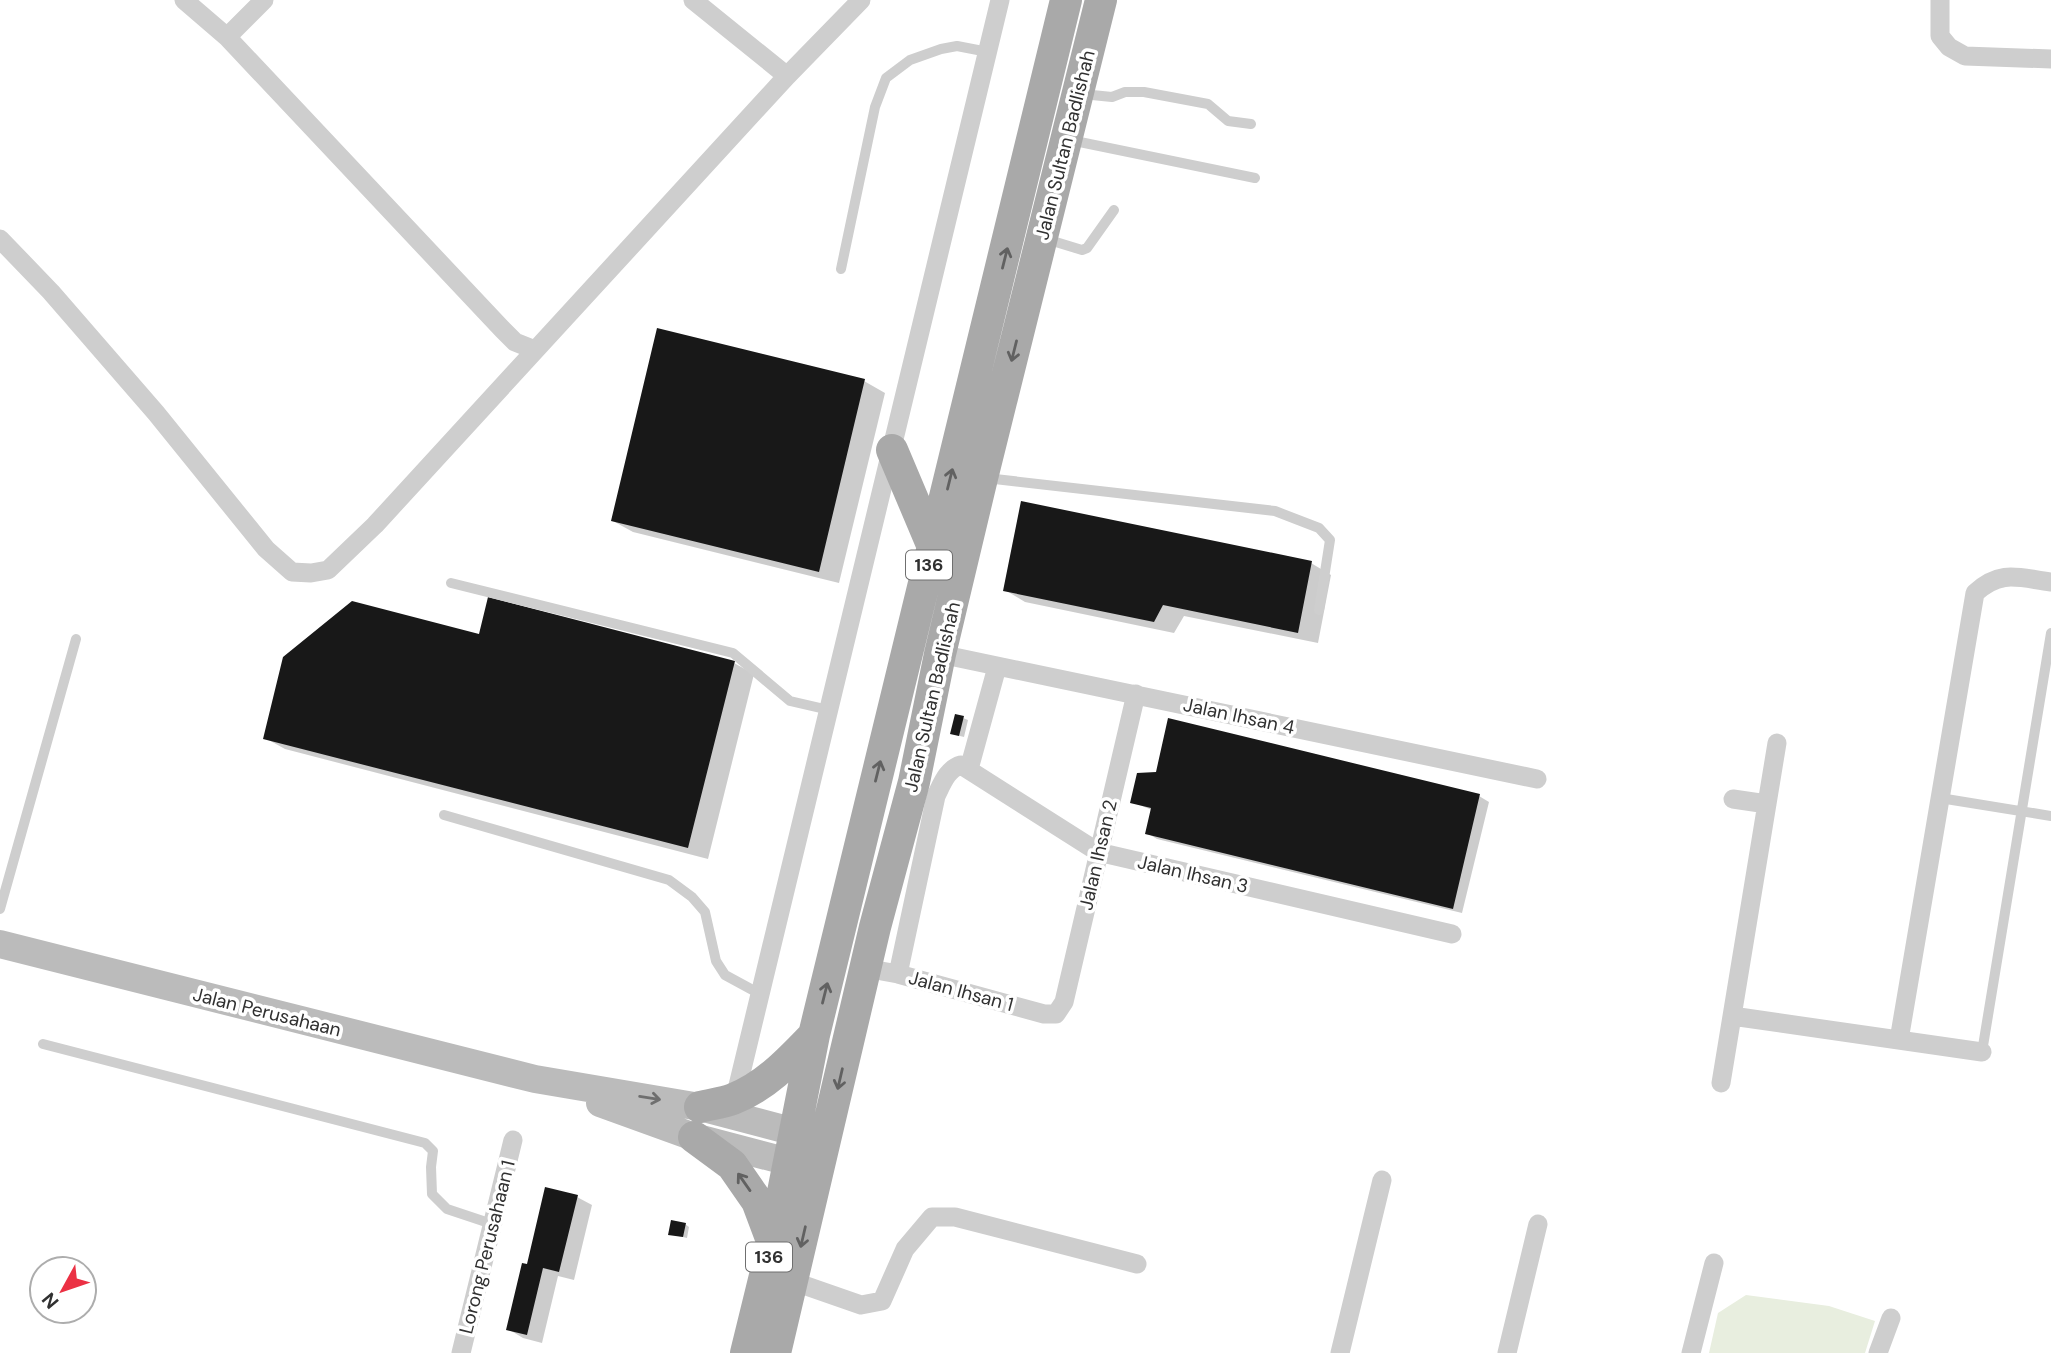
<svg xmlns="http://www.w3.org/2000/svg" width="2051" height="1353" viewBox="0 0 2051 1353" font-family="'DM Sans',sans-serif">
<style>
.green{fill:#e8eedf}
.shadow{fill:#0003}
.building{fill:#181818}
.lines{fill:none;stroke-linecap:round;stroke-linejoin:round}
.lane{stroke:#cecece;stroke-width:10}
.street{stroke:#cecece;stroke-width:19}
.secondary{stroke:#bbb;stroke-width:28}
.primary{stroke:#a9a9a9;stroke-width:32}
.oneway{stroke:#616161}
.oneway2{stroke:#6f6f6f}
.labels{text-anchor:middle;dominant-baseline:central;stroke-width:7;stroke-linejoin:round;paint-order:stroke}
.shield{fill:#fff;stroke:#6f6f6f;stroke-width:2}
.shield-label{font-size:18px;font-weight:bold;fill:#313131}
.street-label{font-size:19px;fill:#313131;stroke:#fff}
</style>
<rect width="100%" height="100%" fill="#fff"/>
<path class="green" d="M1746 1295 1829 1306 1875 1321 1865 1353H1709L1718 1313Z"/>
<path class="shadow" d="M864 381 885 393 839 583 633 532 613 521Z
M1311 563 1331 575 1318 643 1184 616 1174 633 1025 602 1005 590Z
M734 663 754 674 708 859 285 749 265 738Z
M963 718 968 720 964 737 956 735Z
M1479 796 1489 802 1462 913 1157 839 1147 833 1152 810 1132 802Z
M577 1197 592 1205 574 1280 558 1276 542 1343 523 1338 508 1329Z
M685 1224 689 1227 687 1238 670 1234Z"/>
<path class="building" d="M657 328 865 379 819 572 611 521Z
M1021 501 1312 561 1298 633 1163 605 1154 622 1003 591Z
M488 597 735 661 688 848 263 739 283 657 352 601 479 634Z
M955 714 964 716 959 736 950 734Z
M1168 718 1480 794 1453 909 1145 834 1151 808 1130 803 1137 773 1156 772Z
M545 1187 578 1195 559 1272 543 1268 527 1335 506 1330 522 1263 527 1264Z
M671 1220 686 1223 683 1237 668 1235Z"/>
<g class="lines">
<path class="lane" d="M1082 94 1112 97 1125 92H1144L1208 104 1228 121 1251 124
M1070 140 1255 178
M1046 239 1082 250 1087 248 1114 210
M841 269 875 107 886 78 910 60 941 49 957 46 988 52
M986 478 1275 511 1319 528 1330 540 1319 610
M451 583 733 653 790 701 829 710
M1940 798 2051 816
M444 815 669 880 692 897 705 912 716 961 725 975 760 994
M0 909 76 639
M43 1044 425 1143 433 1151 431 1167 432 1194 447 1209 492 1224
M1982 1052 2051 633"/>
<path class="street" d="M184 0 227 37 502 329 515 342 535 350
M693 0 787 76
M1940 0V36L1949 47 1965 56 2051 59
M227 37 264 0
M0 239 51 292 156 413 266 549 292 572 311 573 328 570 375 525 787 76 861 0
M940 654 1537 779
M969 769 997 667
M1733 799 1767 804
M865 968 898 974 1044 1014H1056L1064 1002 1136 694
M898 974 936 796C942 784 947 769 961 765L1098 852 1452 934
M1732 1016 1982 1052
M1899 1040 1975 593C2001 569 2019 578 2051 582
M1721 1083 1777 743
M735 1098 1000 0
M792 1281 861 1305 882 1301 905 1249 932 1217H955L1137 1264
M461 1353 513 1140
M1340 1353 1382 1180
M1507 1353 1538 1224
M1691 1353 1714 1263
M1878 1353 1891 1318"/>
<path class="secondary" d="M0 944 535 1079 700 1107 814 1137
M600 1103 694 1137 808 1167"/>
<path class="primary" d="M892 450 933 547
M700 1107C711 1104 723 1103 733 1099 766 1086 790 1060 814 1035
M694 1137 732 1165 757 1201 772 1241
M746 1353 773 1243 814 1035 1066 0
M775 1353 875 927 914 782 940 654 982 478 1101 0"/>
</g>
<defs><path id="oneway-shaft" d="M-6 0H5M1.5-3L5.5 0L1.5 3" fill="none" stroke-width="1.6" stroke-linecap="round" stroke-linejoin="round" transform="scale(1.75)"/></defs>
<g class="oneway">
<use href="#oneway-shaft" transform="translate(1005 258) rotate(-76)"/>
<use href="#oneway-shaft" transform="translate(1014 351) rotate(104)"/>
<use href="#oneway-shaft" transform="translate(950 479) rotate(-76)"/>
<use href="#oneway-shaft" transform="translate(878 771) rotate(-76)"/>
<use href="#oneway-shaft" transform="translate(825 993) rotate(-76)"/>
<use href="#oneway-shaft" transform="translate(840 1079) rotate(103)"/>
<use href="#oneway-shaft" transform="translate(744 1182) rotate(-125)"/>
<use href="#oneway-shaft" transform="translate(803 1237) rotate(103)"/>
</g>
<use class="oneway2" href="#oneway-shaft" transform="translate(650 1098) rotate(9)"/>
<g class="labels">
<g class="shield">
<rect x="906" y="550.5" width="46" height="29" rx="5"/>
<rect x="746" y="1242.5" width="46" height="29" rx="5"/>
</g>
<g class="shield-label">
<text x="929" y="565">136</text>
<text x="769" y="1257">136</text>
</g>
<g class="street-label">
<text transform="translate(1065 145) rotate(-76)">Jalan Sultan Badlishah</text>
<text transform="translate(932 697) rotate(-77)">Jalan Sultan Badlishah</text>
<text transform="translate(1239 716) rotate(12)">Jalan Ihsan 4</text>
<text transform="translate(1098 855) rotate(-77)">Jalan Ihsan 2</text>
<text transform="translate(1193 874) rotate(13)">Jalan Ihsan 3</text>
<text transform="translate(961 991) rotate(15)">Jalan Ihsan 1</text>
<text transform="translate(267 1012) rotate(14)">Jalan Perusahaan</text>
<text transform="translate(487 1247) rotate(-76)">Lorong Perusahaan 1</text>
</g>
</g>
<g transform="translate(63 1290) rotate(230)"><circle r="33" fill="#ffffff" stroke="#adadad" stroke-width="2"/>
<path d="M0-5L12 26L0 18L-12 26Z" fill="#eb3144"/>
<text y="-10" font-size="19" font-weight="bold" text-anchor="middle" fill="#313131">N</text>
</g>
</svg>
